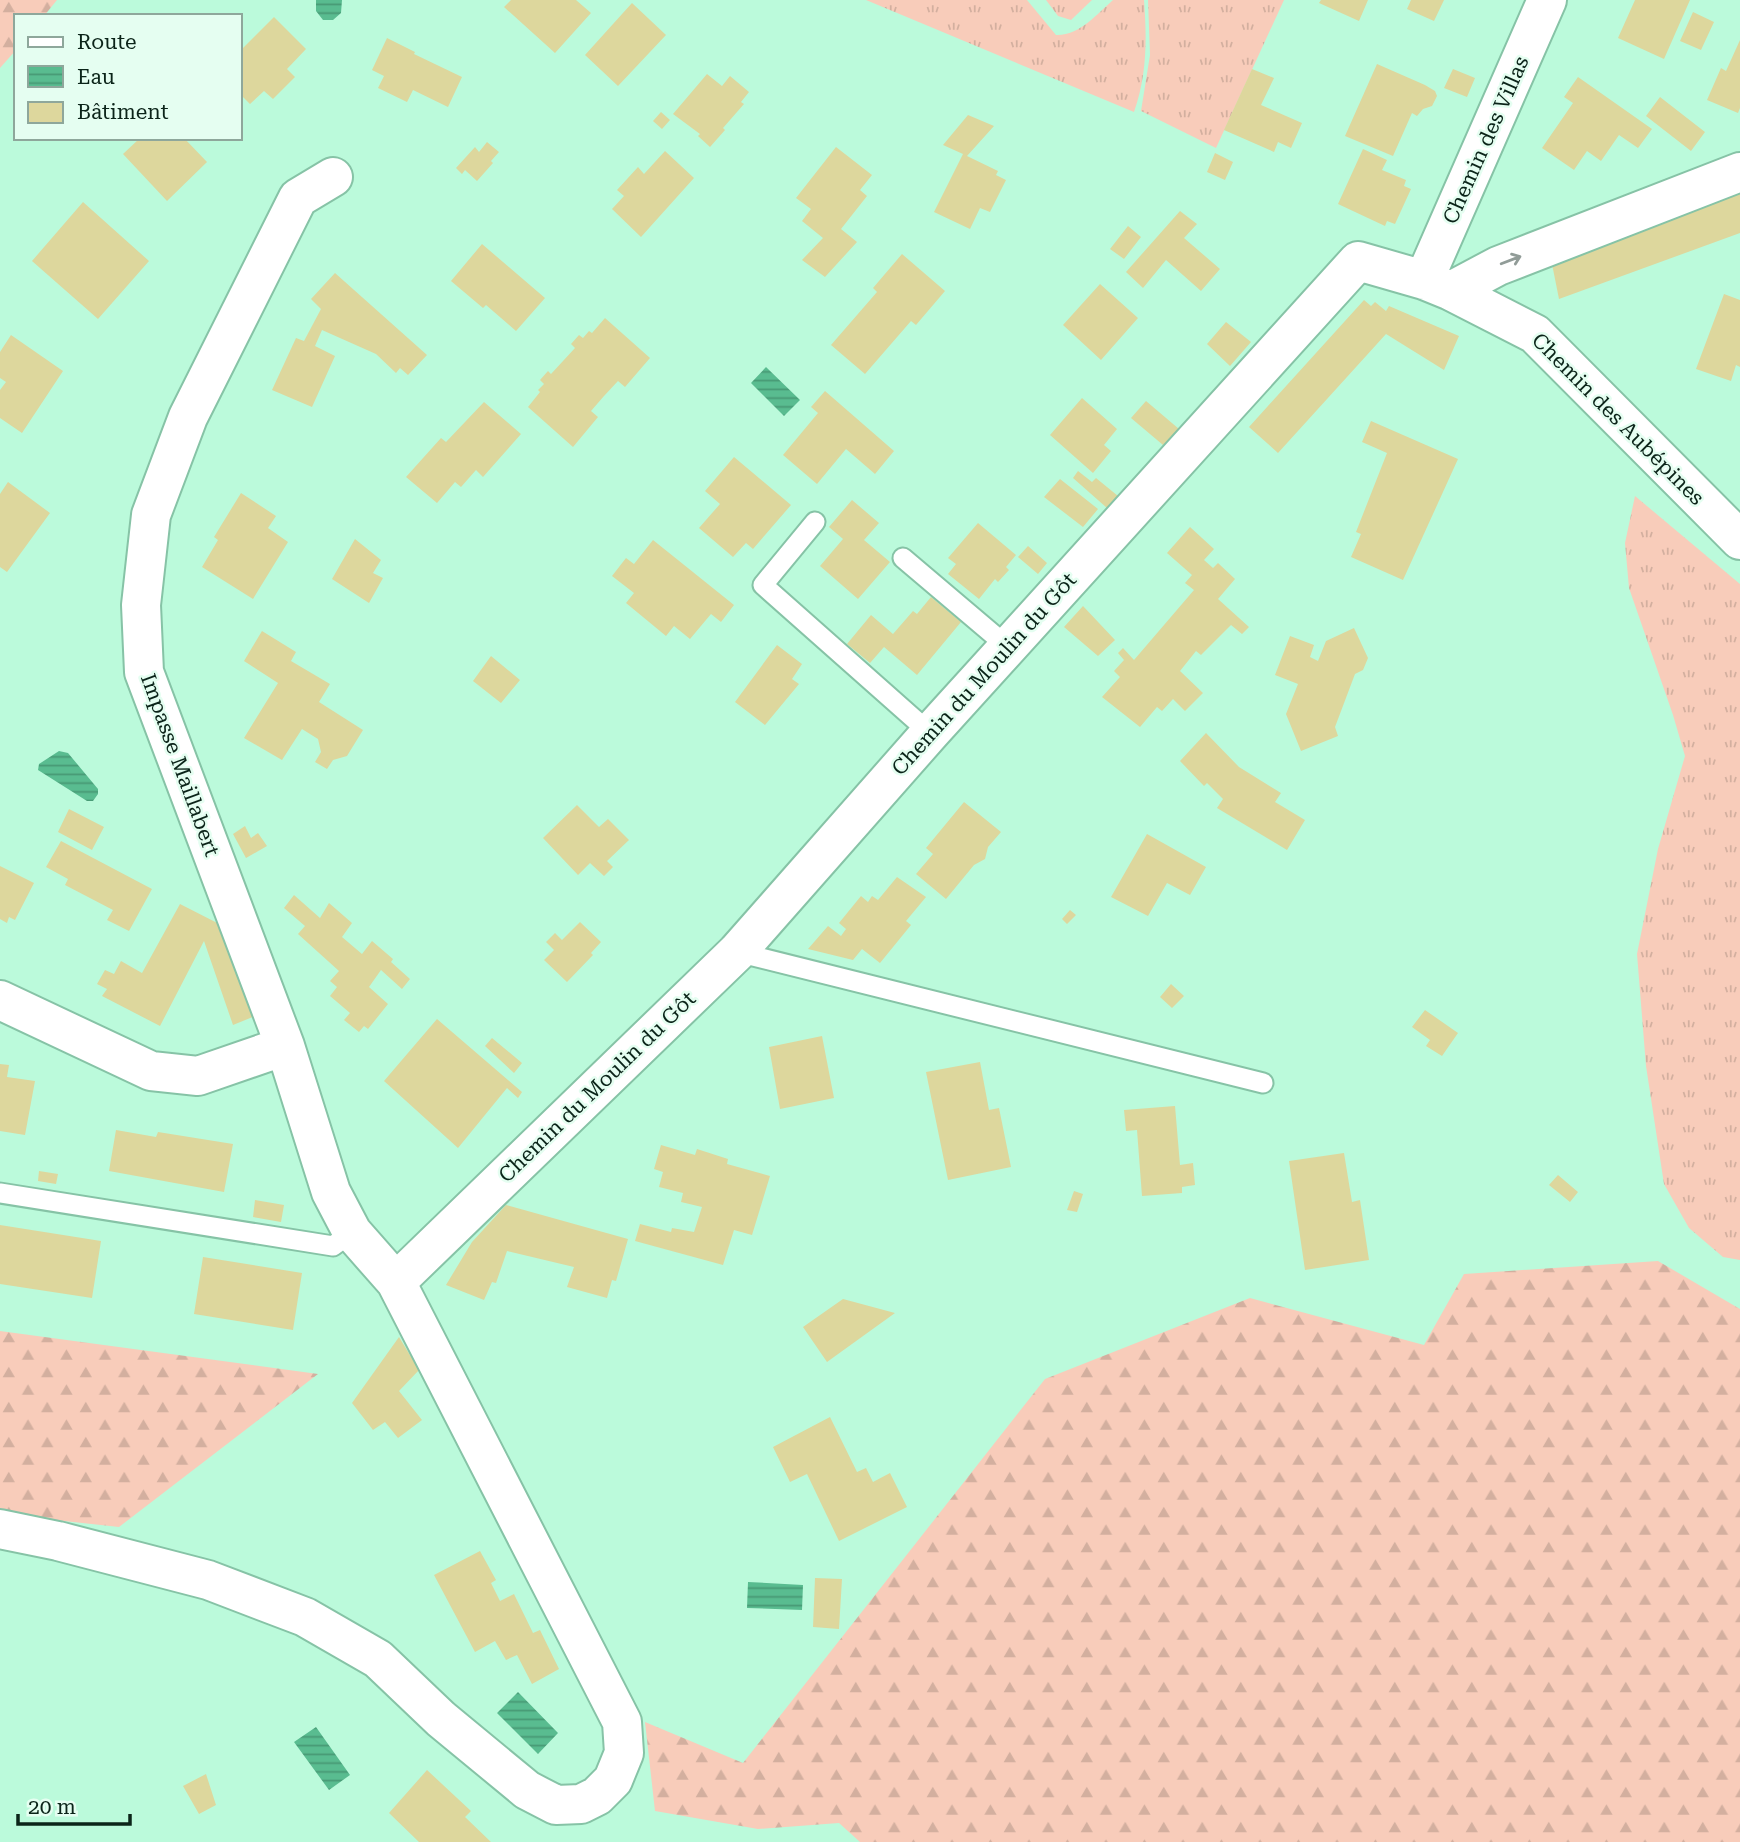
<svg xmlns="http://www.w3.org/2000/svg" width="1740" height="1842" viewBox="0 0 1740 1842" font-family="'Roboto Serif',serif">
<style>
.grass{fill:url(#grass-tufts)}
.forest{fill:url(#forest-firs)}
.water{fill:url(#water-rules)}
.building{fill:#ddd79d}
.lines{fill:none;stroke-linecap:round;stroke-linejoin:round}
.lane-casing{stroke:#86c3a6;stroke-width:23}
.street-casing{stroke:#86c3a6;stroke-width:42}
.lane{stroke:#fff;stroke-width:19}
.street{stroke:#fff;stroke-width:38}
.oneway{stroke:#919c98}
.labels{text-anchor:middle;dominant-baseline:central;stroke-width:5;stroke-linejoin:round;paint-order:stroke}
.street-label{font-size:21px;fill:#0b2419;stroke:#e5fef1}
</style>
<defs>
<pattern id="grass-tufts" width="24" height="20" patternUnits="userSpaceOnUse" patternTransform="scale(1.75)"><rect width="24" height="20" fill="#f8ccba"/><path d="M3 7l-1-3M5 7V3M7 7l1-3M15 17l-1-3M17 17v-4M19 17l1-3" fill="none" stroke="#d3af9f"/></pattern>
<pattern id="forest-firs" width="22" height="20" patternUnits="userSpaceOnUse" patternTransform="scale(1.75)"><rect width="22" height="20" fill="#f8ccba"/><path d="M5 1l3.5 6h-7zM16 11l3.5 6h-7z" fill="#d3af9f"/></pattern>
<pattern id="water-rules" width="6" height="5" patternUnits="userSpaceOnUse" patternTransform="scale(1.75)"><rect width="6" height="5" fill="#59bc90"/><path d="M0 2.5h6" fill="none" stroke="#489975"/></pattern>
</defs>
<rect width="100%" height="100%" fill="#bbfadb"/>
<path class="grass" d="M866 0H1027L1056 35C1079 36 1097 14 1113 0H1144C1147 39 1147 75 1134 112Z
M1046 0H1092L1071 20 1058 16Z
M1148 0H1284L1216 148 1141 111 1150 55Z
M1635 496 1740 584V1260L1723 1257 1689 1228 1664 1184 1646 1066 1637 954 1658 849 1685 756 1673 715 1629 588 1625 543Z"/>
<path class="forest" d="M0 0H57L44 16H16V50L0 68Z
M1658 1261 1740 1309V1842H860L839 1823 758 1829 655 1811 645 1722 743 1763 1045 1379 1250 1298 1424 1345 1464 1274Z
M0 1331 318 1374 119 1527 0 1514Z"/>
<path class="water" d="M316 0H342L341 13 333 20H323L316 11Z
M766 367 800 400 784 416 751 383Z
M59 751 68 753 98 789V794L93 801H87L38 770 39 764Z
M748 1582 803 1585 802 1610 747 1608Z
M518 1692 558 1733 538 1754 497 1713Z
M316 1727 350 1775 329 1790 294 1742Z"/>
<path class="building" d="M511 0H576L591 13 555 53 504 7Z
M1321 0H1368L1359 21 1319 3Z
M1411 0H1444L1434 21 1407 9Z
M1635 0H1690L1664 59 1618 38Z
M632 3 666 35 618 86 585 55Z
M1693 12 1714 22 1701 50 1680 41Z
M274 17 306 49 287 69 295 77 273 99 264 91 250 104 240 94V51Z
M387 38 415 52 414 54 462 77 448 107 413 90 407 102 378 88 384 76 372 70Z
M1740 40V108L1738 113 1707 100 1721 68 1726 71Z
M1377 64 1425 85 1435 91 1437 96 1432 106 1423 109 1417 116 1412 113 1393 156 1345 136Z
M1252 69 1274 78 1261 105 1302 123 1291 148 1278 142 1274 152 1224 130Z
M1453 69 1475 78 1467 97 1444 88Z
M707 74 722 86 730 76 749 92 741 102 744 104 723 128 725 130 710 147 698 136 700 134 673 114Z
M1578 77 1652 129 1638 148 1619 135 1601 161 1587 151 1574 170 1542 148 1573 103 1564 97Z
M1660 97 1705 132 1691 151 1646 116Z
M661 112 670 120 662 129 653 121Z
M968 115 994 126 967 156 998 171 996 175 1006 180 990 212 980 208 970 229 934 212 963 154 943 145Z
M140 138H184L207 162 167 201 123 154Z
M487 142 499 152 491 161 493 163 477 181 465 170 462 174 456 168 475 147 479 152Z
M836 147 872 175 860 190 867 196 841 229 857 242 825 277 802 260 823 238 802 221 811 209 796 198Z
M1363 149 1387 160 1382 170 1406 180 1404 186 1411 189 1395 224 1387 221 1385 226 1338 204Z
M665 151 694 178 641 237 612 209 624 196 617 190 638 167 644 174Z
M1215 153 1233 162 1225 180 1207 172Z
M1740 189V233L1559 299 1551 259Z
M83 202 149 261 98 319 32 261Z
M1180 211 1197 224 1184 238 1220 269 1201 291 1166 260 1143 288 1126 272Z
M1128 226 1141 237 1124 259 1110 249Z
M482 244 545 298 516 331 486 305 483 308 451 281Z
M902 254 945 291 916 325 911 321 865 374 831 345 877 292 873 288Z
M335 273 427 355 408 375 400 368 396 373 376 354 322 330 315 346 335 356 312 407 272 390 296 338 304 341 321 309 311 299Z
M1100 284 1138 318 1101 360 1063 325Z
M1724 294 1740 300V367L1736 365 1731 381 1696 369Z
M1364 300 1371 306 1375 302 1386 311 1389 306 1459 336 1444 370 1386 334 1278 453 1249 427Z
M605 318 650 358 625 387 618 381 604 396 591 411 598 417 573 447 528 407 540 392 538 390 544 384 540 380 548 371 551 374 575 348 571 344 579 335 583 338 589 331 592 333Z
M1226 322 1251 342 1230 366 1207 344Z
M11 335 63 371 22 433 0 418V390L6 382 0 378V352Z
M825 391 894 451 875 474 846 449 817 484 783 455 818 413 811 407Z
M1082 398 1117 429 1104 445 1111 451 1093 473 1050 435Z
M1146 401 1179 429 1163 445 1131 418Z
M484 402 521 434 483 477 476 470 461 487 455 482 437 503 406 477 441 438 446 442Z
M1371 421 1458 459 1403 580 1351 557 1361 534 1356 532 1387 453 1362 442Z
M734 457 791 505 753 549 746 543 733 557 699 528 720 504 705 491Z
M1078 471 1092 482 1096 478 1118 496 1107 508 1073 478Z
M1060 479 1098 509 1083 527 1044 497Z
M8 482 50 513 7 572 0 567V494Z
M241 493 276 516 268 528 288 542 253 599 202 567 218 540 214 537Z
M852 500 879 523 864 540 890 562 858 599 820 566 843 539 829 527Z
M978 523 1016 555 1006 567 1009 570 998 582 995 579 979 599 948 574 956 564 948 558Z
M1190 527 1214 549 1204 560 1213 568 1218 563 1235 579 1218 599 1249 627 1242 634 1231 625 1201 655 1196 651 1180 671 1203 693 1185 711 1173 699 1162 711 1157 707 1140 727 1102 697 1120 677 1114 671 1124 660 1118 653 1123 648 1134 660 1194 590 1185 583 1192 575 1167 553Z
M355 539 381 560 373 573 383 578 369 603 332 579Z
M653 540 734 605 721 622 711 614 690 639 674 626 666 636 626 603 634 593 612 576 626 558 634 564Z
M1028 546 1047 563 1038 574 1018 557Z
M931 597 961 622 917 675 884 647 870 663 847 644 871 615 893 634 913 611 917 614Z
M1083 606 1115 640 1098 656 1064 627Z
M1354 628 1368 658 1363 670 1355 674 1335 727 1338 736 1301 751 1286 714 1298 684 1275 675 1290 636 1314 645 1310 657 1318 661 1326 641Z
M262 631 296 652 291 661 330 684 319 702 363 730 347 756 333 760 327 769 315 762 321 752 318 739 302 729 282 760 244 738 278 683 244 661Z
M777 645 802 664 792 679 799 684 765 725 735 702Z
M491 656 520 680 501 703 473 681Z
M1206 733 1239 767 1281 793 1275 802 1305 820 1287 850 1217 808 1223 799 1207 783 1204 786 1180 761Z
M964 802 1001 832 988 847 985 859 974 865 946 899 916 874 933 854 926 848Z
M577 805 599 827 608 819 629 840 607 861 613 867 604 876 590 863 578 875 543 838Z
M69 809 104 827 92 850 58 832Z
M245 826 251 838 258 833 267 846 246 858 233 834Z
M1147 834 1206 867 1190 895 1167 883 1148 916 1111 897Z
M61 841 152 889 129 931 107 920 113 910 65 885 68 879 46 867Z
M0 866 34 883 15 920 9 917 7 923 0 919Z
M897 877 926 897 906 921 911 925 880 963 862 949 853 960 808 949 828 926 841 936 846 929 839 923 861 896 868 902 872 896 878 900Z
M294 895 320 918 329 903 352 923 342 937 362 954 372 941 393 959 391 962 410 979 402 989 381 970 369 987 388 1004 368 1029 364 1026 359 1032 344 1020 350 1013 330 996 337 987 330 981 339 971 298 934 305 926 284 908Z
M180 904 229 929 260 1014 233 1025 204 941 160 1026 102 996 107 989 97 984 105 970 114 974 121 961 142 973Z
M1070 910 1076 915 1067 924 1062 919Z
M580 922 601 942 591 953 593 955 567 982 544 960 554 950 546 942 555 933 562 940Z
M1171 984 1184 996 1172 1008 1160 997Z
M1425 1010 1458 1033 1442 1056 1426 1046 1430 1040 1412 1027Z
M437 1019 522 1092 518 1098 507 1088 458 1148 384 1081Z
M822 1036 834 1098 780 1109 769 1047Z
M492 1038 522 1063 514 1073 485 1046Z
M980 1062 989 1110 999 1108 1011 1167 948 1180 926 1072Z
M0 1064 9 1065 7 1077 35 1081 25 1135 0 1131Z
M1175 1106 1180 1165 1193 1163 1195 1185 1182 1187V1193L1142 1196 1137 1130 1126 1131 1124 1110Z
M116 1130 156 1137 158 1132 233 1144 224 1192 109 1171Z
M661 1145 695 1155 697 1149 728 1159 727 1164 770 1176 752 1235 734 1230 723 1265 635 1241 640 1224 671 1232 672 1228 694 1232 702 1207 681 1202 683 1193 659 1187 663 1172 654 1169Z
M1344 1153 1352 1202 1360 1200 1369 1260 1305 1270 1289 1161Z
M39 1171 58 1174 56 1184 38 1181Z
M1558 1175 1578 1192 1570 1202 1549 1185Z
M1074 1191 1083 1194 1077 1212 1067 1210Z
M255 1200 284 1205 281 1222 253 1217Z
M506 1205 628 1239 616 1281 612 1280 607 1298 567 1287 574 1267 507 1251 496 1283 492 1282 484 1300 446 1285 472 1242Z
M0 1225 101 1241 92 1298 0 1284Z
M203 1257 302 1273 293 1330 194 1314Z
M843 1299 895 1313 827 1362 803 1327Z
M399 1337 419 1370 399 1391 422 1420 398 1438 385 1422 373 1430 352 1403Z
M830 1417 857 1472 866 1468 873 1482 890 1473 907 1507 839 1541 807 1474 790 1482 773 1447Z
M480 1551 496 1580 491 1583 500 1601 514 1594 533 1633 540 1630 559 1669 532 1684 517 1655 506 1660 495 1641 475 1652 434 1575Z
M815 1578 842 1579 839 1629 813 1627Z
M427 1770 471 1811 465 1817 491 1842H419L389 1813Z
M206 1774 216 1805 199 1814 183 1786Z"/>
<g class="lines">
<defs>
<path id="lane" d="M815 522 763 585 930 733
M903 558 1008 647
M737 952 1263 1083
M0 1193 333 1246 352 1232"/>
<path id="street" d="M333 177 298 198 188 417 151 515 141 605 144 672 285 1046 331 1192 352 1232 396 1282
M1424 280 1547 0
M1451 291 1498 266 1740 172
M0 1000 151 1071 198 1076 285 1046
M0 1529 58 1541 208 1580 305 1617 378 1659 441 1719 527 1790 556 1805 581 1804 597 1796 613 1780 624 1753 622 1722 396 1282 737 952 930 733 1358 261 1424 280 1451 291 1535 334 1740 540"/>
</defs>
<use href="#lane" class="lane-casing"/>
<use href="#street" class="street-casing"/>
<use href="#lane" class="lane"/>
<use href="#street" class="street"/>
</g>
<defs><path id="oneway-shaft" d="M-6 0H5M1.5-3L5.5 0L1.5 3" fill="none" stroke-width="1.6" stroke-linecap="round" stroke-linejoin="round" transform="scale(1.75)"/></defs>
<use class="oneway" href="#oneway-shaft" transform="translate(1511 260) rotate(-21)"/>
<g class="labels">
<g class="street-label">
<text transform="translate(1486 140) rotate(-66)">Chemin des Villas</text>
<text transform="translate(1618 419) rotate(45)">Chemin des Aubépines</text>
<text transform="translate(984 674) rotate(-48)">Chemin du Moulin du Gôt</text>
<text transform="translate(180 765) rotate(70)">Impasse Maillabert</text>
<text transform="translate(597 1087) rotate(-44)">Chemin du Moulin du Gôt</text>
</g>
</g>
<rect x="14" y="14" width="228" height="126" fill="#e5fef1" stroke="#8ea79b" stroke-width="2"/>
<rect x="28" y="37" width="35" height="10" fill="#ffffff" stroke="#8ea79b" stroke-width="2"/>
<text x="77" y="49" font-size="21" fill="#0b2419">Route</text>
<rect x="28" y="66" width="35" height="21" fill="url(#water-rules)" stroke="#8ea79b" stroke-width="2"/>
<text x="77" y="84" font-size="21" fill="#0b2419">Eau</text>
<rect x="28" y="102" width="35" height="21" fill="#ddd79d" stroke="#8ea79b" stroke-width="2"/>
<text x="77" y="119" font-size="21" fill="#0b2419">Bâtiment</text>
<path d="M18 1814v10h112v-10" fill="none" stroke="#0b2419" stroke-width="3.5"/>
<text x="28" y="1814" font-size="21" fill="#0b2419" stroke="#e5fef1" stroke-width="5" paint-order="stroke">20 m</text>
</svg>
